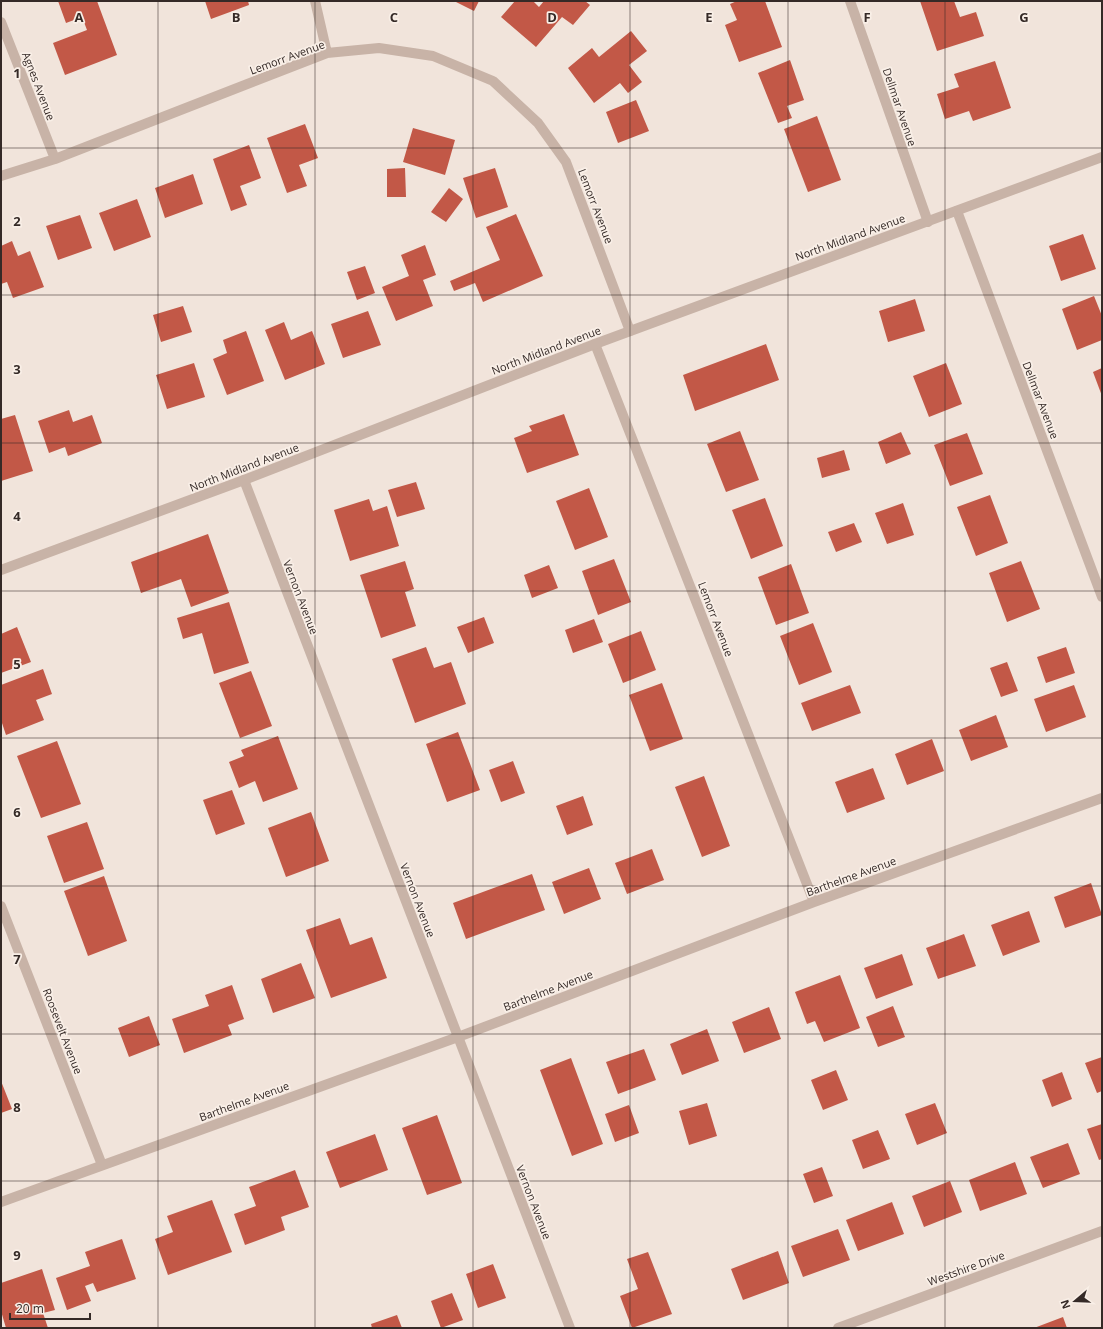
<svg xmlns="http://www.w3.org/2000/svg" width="1103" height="1329" viewBox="0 0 1103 1329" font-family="'Open Sans',sans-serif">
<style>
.building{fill:#c25847}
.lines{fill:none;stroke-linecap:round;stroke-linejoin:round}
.minor{stroke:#c8b3a7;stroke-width:10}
.tertiary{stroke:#c8b3a7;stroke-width:10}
.grid{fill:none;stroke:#352a27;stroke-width:1;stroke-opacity:0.55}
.labels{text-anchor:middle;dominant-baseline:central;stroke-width:3.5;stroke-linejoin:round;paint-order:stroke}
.street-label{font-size:11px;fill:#352a27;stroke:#f9efe7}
.grid-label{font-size:13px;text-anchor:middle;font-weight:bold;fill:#352a27;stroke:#f9efe7;stroke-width:3.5;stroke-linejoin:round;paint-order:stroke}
</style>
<rect width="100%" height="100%" fill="#f1e4db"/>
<path class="building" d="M58 1H97L117 55 65 75 53 43 87 30 82 17 66 23Z
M205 1H248L249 5 211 19Z
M454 1H479L474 11Z
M515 1H533L539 7 544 1H585L590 5 573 25 562 17 536 47 501 17Z
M737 1H765L782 47 739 62 725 25 737 20 730 4Z
M920 1H954L960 17 976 12 984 36 937 51Z
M631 31 647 51 629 65 642 82 628 93 620 83 594 103 568 68 592 48 599 57Z
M790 60 804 100 787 106 792 118 778 123 758 73Z
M995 61 1011 108 973 121 969 111 945 119 937 94 959 87 954 74Z
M636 100 649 131 618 143 606 112Z
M817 116 841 180 808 192 784 129Z
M305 124 318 158 299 165 307 186 287 193 267 138Z
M413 128 455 140 445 175 403 162Z
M249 145 261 178 240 186 247 205 231 211 213 159Z
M405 168 406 197H387V169Z
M495 168 508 207 476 218 463 178Z
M193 174 203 204 165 218 155 188Z
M449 188 463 199 446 222 431 212Z
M137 199 151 237 114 251 99 213Z
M516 214 543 276 483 302 475 283 454 291 450 281 500 260 486 227Z
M80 215 92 248 58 260 46 226Z
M1083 234 1096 269 1061 281 1049 246Z
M12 241 18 256 30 251 44 287 13 298 7 282 1 284V246Z
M425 245 436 275 423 280 433 306 396 321 382 287 409 276 401 255Z
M365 266 375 293 357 300 347 272Z
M1094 296 1102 316V340L1077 350 1062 309Z
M915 299 925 331 888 342 879 311Z
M183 306 192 332 161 342 153 315Z
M368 311 381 345 343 358 331 324Z
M284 322 291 340 312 331 325 364 285 380 265 330Z
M246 331 264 381 227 395 213 359 227 353 223 340Z
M766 344 779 380 695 411 683 375Z
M194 363 205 397 167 409 156 375Z
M946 363 962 404 929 417 913 376Z
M1102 368V396L1093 372Z
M69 410 73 422 92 415 102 443 68 456 65 447 49 453 38 421Z
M564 414 579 455 527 473 514 438 532 431 529 426Z
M15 415 33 471 1 481V419Z
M740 431 759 480 726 492 707 444Z
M901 432 911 454 886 464 878 442Z
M967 433 983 474 950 486 934 445Z
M844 450 850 470 822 478 817 458Z
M416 482 425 509 397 517 388 490Z
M589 488 608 537 575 550 556 501Z
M990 495 1008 543 976 556 957 507Z
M765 498 783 546 751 559 732 510Z
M369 499 373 511 387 506 399 546 350 561 334 510Z
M903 503 914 535 887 544 875 513Z
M854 523 862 542 836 552 828 532Z
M208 534 229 593 191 607 181 579 141 593 131 562Z
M614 559 631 602 598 615 582 571Z
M405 561 414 589 405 592 416 626 381 638 360 575Z
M1021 561 1040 609 1007 622 989 573Z
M791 564 809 613 776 625 758 577Z
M549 565 558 588 532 598 524 575Z
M229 602 249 663 214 674 202 633 183 639 177 618Z
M484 617 494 643 468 653 457 627Z
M594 619 603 642 573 653 565 630Z
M813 623 832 672 799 685 780 636Z
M17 627 31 662 1 673V634Z
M641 631 656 670 623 683 608 644Z
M426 647 434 668 451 662 466 704 415 723 392 659Z
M1066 647 1075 673 1046 683 1037 657Z
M1007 662 1018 691 1001 697 990 668Z
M43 669 52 694 36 700 44 720 6 735 1 720V685Z
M251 671 272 726 240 738 219 683Z
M662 683 683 739 650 751 629 695Z
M850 685 861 713 812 731 801 703Z
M1074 685 1086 717 1046 732 1034 699Z
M996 715 1008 747 971 761 959 730Z
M458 732 480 790 447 802 426 744Z
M278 736 298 789 263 802 255 781 239 788 229 762 244 756 241 750Z
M932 739 944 771 907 785 895 754Z
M57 741 81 804 41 818 17 756Z
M513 761 525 793 501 802 489 770Z
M873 768 885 799 847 813 835 782Z
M704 776 730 846 702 857 675 787Z
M232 790 245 824 216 835 203 800Z
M583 796 593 825 567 835 556 806Z
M311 812 329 861 286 877 268 828Z
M87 822 104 869 64 883 47 836Z
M652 849 664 880 627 894 615 863Z
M589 868 601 899 564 914 552 882Z
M532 874 545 910 466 939 453 903Z
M104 876 127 941 88 956 64 891Z
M1091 883 1102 915 1065 928 1054 897Z
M1029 911 1040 942 1003 956 991 925Z
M340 918 350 945 372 937 387 978 331 998 306 930Z
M964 934 976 966 938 979 926 948Z
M902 954 913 985 876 999 864 968Z
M301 963 315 998 273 1013 261 979Z
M840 975 860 1028 824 1042 815 1021 807 1024 795 992Z
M232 985 244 1019 228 1025 232 1035 184 1053 172 1019 209 1006 205 995Z
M893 1006 905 1037 878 1047 866 1017Z
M769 1007 781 1039 744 1053 732 1022Z
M149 1016 160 1045 129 1057 118 1028Z
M707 1029 719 1061 682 1075 670 1044Z
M644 1049 656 1080 618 1094 606 1062Z
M1102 1057V1091L1097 1093 1085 1063Z
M571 1058 603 1144 572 1156 540 1070Z
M836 1070 848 1100 823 1110 811 1080Z
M1062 1072 1072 1099 1052 1107 1042 1080Z
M1 1081 12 1109 1 1113Z
M707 1103 717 1136 689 1145 679 1111Z
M935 1103 947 1133 917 1145 905 1114Z
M629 1105 639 1133 615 1142 605 1114Z
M437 1115 462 1183 427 1195 402 1128Z
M1102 1124V1159L1099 1160 1087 1129Z
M878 1130 890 1159 863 1169 852 1140Z
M375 1134 388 1170 340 1188 326 1152Z
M1068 1143 1080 1174 1043 1188 1030 1157Z
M1015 1162 1027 1194 980 1211 969 1180Z
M822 1167 833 1196 814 1203 803 1174Z
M295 1170 309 1207 281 1217 285 1230 245 1245 234 1214 256 1206 249 1187Z
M950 1181 962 1212 924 1227 912 1196Z
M212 1200 232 1252 168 1275 155 1239 173 1232 167 1216Z
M892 1202 904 1234 858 1251 846 1220Z
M838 1229 850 1260 803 1277 791 1246Z
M122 1239 136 1279 97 1292 93 1283 85 1286 91 1301 67 1310 56 1278 90 1266 85 1252Z
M778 1251 789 1283 743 1300 731 1269Z
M648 1252 672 1314 632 1328 620 1296 638 1289 627 1259Z
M493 1264 506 1298 478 1308 466 1274Z
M42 1269 55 1310 43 1313 48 1328H6L1 1311V1283Z
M452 1293 463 1320 441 1328 431 1301Z
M397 1315 402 1328H372L371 1324Z
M1063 1317 1067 1328H1034Z"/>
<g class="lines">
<path class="minor" d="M315 1 327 53
M850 1 928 222
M1 22 55 159
M1 176 55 159 327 53 379 48 433 56 493 81 538 123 566 162 630 331
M957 211 1102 597
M595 344 814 902
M244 480 570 1328
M1 906 102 1165
M1 1202 458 1037 814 902 1102 798
M838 1328 1102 1231"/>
<path class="tertiary" d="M1 570 244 480 595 344 1102 157"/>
</g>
<path class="grid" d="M158 1V1328M315 1V1328M473 1V1328M630 1V1328M788 1V1328M945 1V1328M1 148H1102M1 295H1102M1 443H1102M1 591H1102M1 738H1102M1 886H1102M1 1034H1102M1 1181H1102"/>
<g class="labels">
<g class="street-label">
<text transform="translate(287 57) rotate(-20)">Lemorr Avenue</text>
<text transform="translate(39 86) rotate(69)">Agnes Avenue</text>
<text transform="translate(900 107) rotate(71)">Dellmar Avenue</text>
<text transform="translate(596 206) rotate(69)">Lemorr Avenue</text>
<text transform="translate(850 237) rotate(-20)">North Midland Avenue</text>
<text transform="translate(546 350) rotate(-21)">North Midland Avenue</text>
<text transform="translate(1041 400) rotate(69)">Dellmar Avenue</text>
<text transform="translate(244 467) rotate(-21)">North Midland Avenue</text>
<text transform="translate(301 597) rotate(69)">Vernon Avenue</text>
<text transform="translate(716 619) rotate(69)">Lemorr Avenue</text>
<text transform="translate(851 876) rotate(-20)">Barthelme Avenue</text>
<text transform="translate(418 900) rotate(69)">Vernon Avenue</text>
<text transform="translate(548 990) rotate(-21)">Barthelme Avenue</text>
<text transform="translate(63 1031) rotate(69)">Roosevelt Avenue</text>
<text transform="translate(244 1101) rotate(-20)">Barthelme Avenue</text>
<text transform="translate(534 1202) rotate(69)">Vernon Avenue</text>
<text transform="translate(966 1268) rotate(-20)">Westshire Drive</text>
</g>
</g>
<g class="grid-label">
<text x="79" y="22">A</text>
<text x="236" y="22">B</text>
<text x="394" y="22">C</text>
<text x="552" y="22">D</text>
<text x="709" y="22">E</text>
<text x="867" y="22">F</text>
<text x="1024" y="22">G</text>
<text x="17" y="78">1</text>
<text x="17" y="226">2</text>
<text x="17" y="374">3</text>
<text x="17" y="521">4</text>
<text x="17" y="669">5</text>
<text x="17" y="817">6</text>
<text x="17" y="964">7</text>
<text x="17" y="1112">8</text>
<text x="17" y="1260">9</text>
</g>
<rect width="1103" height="1329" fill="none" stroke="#352a27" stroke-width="4"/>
<g transform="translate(1075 1301) rotate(251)" stroke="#f9efe7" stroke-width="3" paint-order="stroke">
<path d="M0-3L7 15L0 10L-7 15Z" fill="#352a27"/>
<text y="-6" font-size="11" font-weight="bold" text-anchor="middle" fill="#352a27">N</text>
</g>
<path d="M10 1313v6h80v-6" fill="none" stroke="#352a27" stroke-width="2"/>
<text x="16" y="1313" font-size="12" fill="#352a27" stroke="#f9efe7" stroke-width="3" paint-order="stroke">20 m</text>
</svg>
